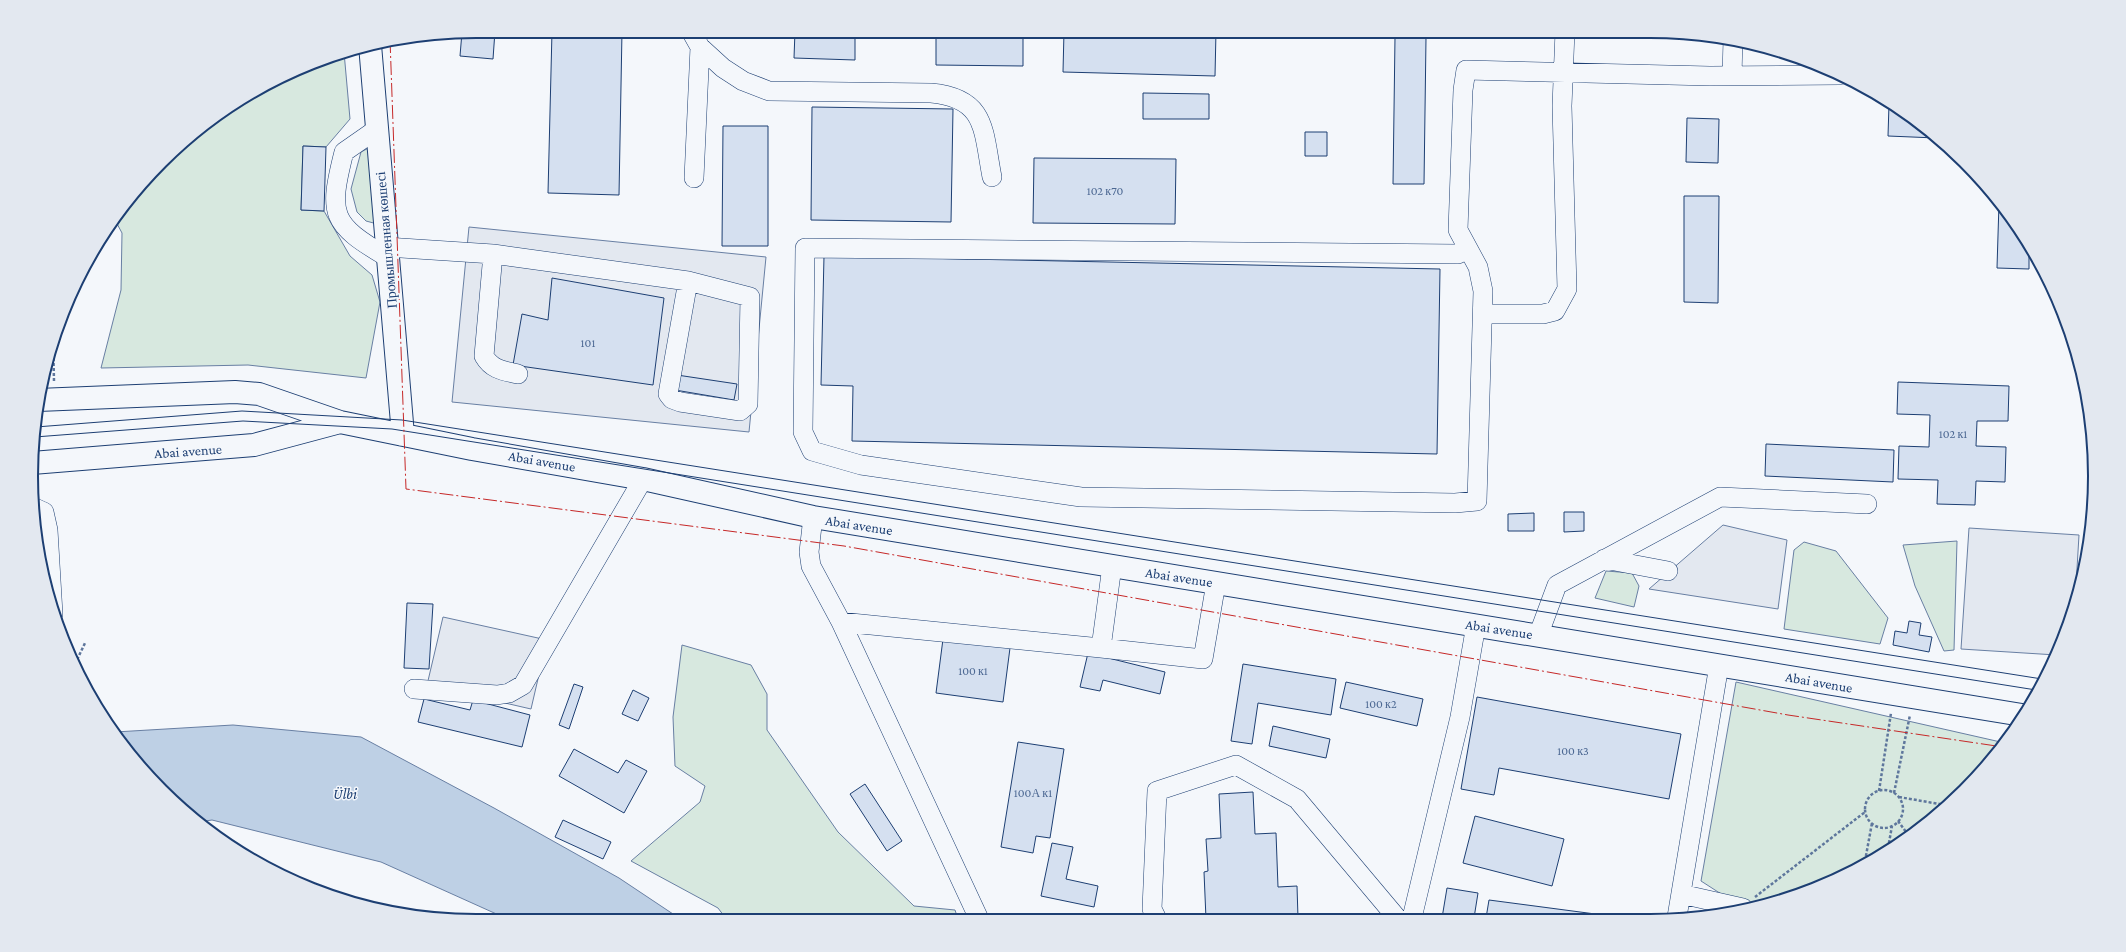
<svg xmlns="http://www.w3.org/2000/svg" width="2126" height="952" viewBox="0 0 2126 952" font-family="'Crimson Pro',serif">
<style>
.green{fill:#d7e8df;stroke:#687fa3}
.parking{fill:#e3e8f0;stroke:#687fa3}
.water{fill:#bed0e5;stroke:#687fa3}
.building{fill:#d5e0f0;stroke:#1d3f73}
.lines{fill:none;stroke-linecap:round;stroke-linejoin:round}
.minor-casing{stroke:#1d3f73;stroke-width:20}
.major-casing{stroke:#1d3f73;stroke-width:24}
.path{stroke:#5e769c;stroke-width:2.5;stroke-dasharray:3 2;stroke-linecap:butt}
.minor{stroke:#f4f7fb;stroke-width:19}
.major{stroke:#f4f7fb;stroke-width:22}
.tram{stroke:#1d3f73;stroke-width:1}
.power{stroke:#c62828;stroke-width:1;stroke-dasharray:14 3 2 3;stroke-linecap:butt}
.labels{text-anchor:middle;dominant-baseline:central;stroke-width:3;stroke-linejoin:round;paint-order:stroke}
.number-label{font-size:12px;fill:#4b6792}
.street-label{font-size:14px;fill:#1d3f73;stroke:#f4f7fb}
.water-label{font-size:15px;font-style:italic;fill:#1d3f73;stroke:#f4f7fb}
.rim{fill:none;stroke:#1d3f73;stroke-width:2}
</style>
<rect width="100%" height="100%" fill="#f4f7fb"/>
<path class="green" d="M344 52 350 119 326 147 303 146 301 210 324 211 350 256 372 275 380 302 366 378 248 365 101 368 121 290 122 233 115 220 141 183 183 141 254 91 333 55Z
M378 143 385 226 366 221 357 212 351 189 361 152Z
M1957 541 1954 650 1944 651 1915 586 1903 545Z
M1804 542 1836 551 1888 618 1880 644 1784 629 1794 550Z
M1606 571 1632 573 1639 586 1634 607 1595 598Z
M682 645 751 665 767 694V730L838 832 914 906 955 910 958 919 727 920 718 908 631 861 700 802 705 786 675 766 673 717Z
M1736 682 2005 743 1921 829 1821 887 1743 908 1701 881Z"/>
<path class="parking" d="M469 227 766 257 749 432 452 402Z
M1723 525 1787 540 1778 609 1649 589Z
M1969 528 2079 535 2075 602 2061 646 2056 655 1961 649Z
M443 617 547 640 531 709 427 685Z"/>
<path class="water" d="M233 725 361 737 494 808 619 878 682 920 512 921 381 862 212 820 199 822C165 798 139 766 115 732Z"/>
<path class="building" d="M476 31H495L493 59 460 56 462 32Z
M552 31H622L619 195 548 193Z
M795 31H855V60L794 58Z
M1064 31H1216L1215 76 1063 72Z
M936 33 1023 34V66L936 65Z
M1395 37 1426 38 1424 184H1393Z
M1143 93 1209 94V119H1143Z
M1889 104 1897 106 1936 138 1888 136Z
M812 107 953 109 951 222 811 220Z
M1687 118 1719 119 1718 163 1686 162Z
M723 126H768V246H722Z
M1305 132H1327V156H1305Z
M303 146 326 147 324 211 301 210Z
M1034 158 1176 159 1175 224 1033 223Z
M1684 196H1719L1718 303 1684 302Z
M1999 203 2020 229 2029 246V269L1997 268Z
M824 256 1440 269 1437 454 852 441 853 386 821 385Z
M552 278 664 298 653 385 513 365 522 314 548 320Z
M677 375 737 384 734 400 675 390Z
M1898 382 2009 386 2008 421H1977L1976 446 2006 447 2005 482 1976 481 1975 505 1937 504 1938 480 1898 479 1899 446 1929 447 1930 415 1897 414Z
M1766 444 1894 450 1893 482 1765 476Z
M1564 512H1584V531L1564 532Z
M33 513H34L40 557 35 534Z
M1534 513V531H1508V514Z
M407 603 433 604 429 669 404 668Z
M1909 621 1921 623 1919 635 1932 637 1929 652 1893 645 1895 631 1907 633Z
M943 639 1010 648 1003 702 936 693Z
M1088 653 1165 672 1160 694 1103 680 1100 691 1080 687Z
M1243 664 1336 679 1331 715 1258 703 1252 744 1231 741Z
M1346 682 1423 699 1417 726 1340 708Z
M574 684 583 687 569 729 559 725Z
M633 690 649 698 638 721 622 714Z
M1477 697 1681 734 1669 799 1499 768 1494 795 1461 789Z
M424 699 470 710 473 700 530 715 522 747 418 722Z
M1273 726 1330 739 1326 758 1269 746Z
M1018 742 1064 749 1050 838 1036 836 1033 853 1001 847Z
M574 749 618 773 626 760 647 771 624 813 559 776Z
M865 784 902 841 887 851 850 794Z
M1253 792 1255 834 1276 833 1278 887 1297 886 1298 918 1206 919 1204 872 1208 871 1206 839 1221 838 1219 794Z
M1475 816 1564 839 1552 886 1463 863Z
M563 820 611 842 603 859 555 837Z
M1052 843 1073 847 1066 879 1098 886 1094 907 1041 896Z
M1447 888 1478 893 1474 918H1442Z
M1489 900 1618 917 1486 918Z"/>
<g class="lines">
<defs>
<path id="minor" d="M691 31 700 47 723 68 743 81 769 91 931 93C987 98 983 131 992 177
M1732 76 1733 39
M377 129 344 152C328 215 331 224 387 257
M694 178 700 47
M386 247 493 254 688 281 750 297 748 404 740 411 680 402 672 399 668 394 688 281
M1468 249 1458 254 805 248 803 432 812 451 861 465 1081 497 1455 503 1477 501 1483 291 1478 267 1458 230 1463 90 1466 70 1710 76 1840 75
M493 254 484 356C492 370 504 371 518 374
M1483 314H1543L1555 311 1567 289 1562 106 1565 31
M33 507 44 512 48 530 53 614
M813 517 809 552 811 566 841 622 979 919
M1604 559 1668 571
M841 622 1101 648 1112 566
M1538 636 1557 585 1720 497 1867 504
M1101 648 1203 659 1216 583
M414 689 497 695 509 693 523 685 643 479
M1681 894 1743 908
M1677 917 1719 665
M1412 918 1460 717 1476 625
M1157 919 1152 909 1157 791 1236 765 1297 799 1397 918"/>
<path id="major" d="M370 45 403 435
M38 400 235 392 259 394 340 422 472 449 643 479 813 517 2022 715
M32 463 254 445 340 422"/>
</defs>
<use href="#minor" class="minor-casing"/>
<use href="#major" class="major-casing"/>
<path class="path" d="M53 338 54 381
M75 664 85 643
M1865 809a19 19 0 1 1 38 0a19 19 0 1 1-38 0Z
M1879 791 1891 713
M1894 793 1910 715
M1899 797 1945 805
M1898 821 1909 836
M1888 848 1892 826
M1865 861 1872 823
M1755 897 1865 812"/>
<use href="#minor" class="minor"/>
<use href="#major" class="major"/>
<path class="tram" d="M36 427 242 411 402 420 2042 679
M35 437 243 421 392 429 2036 690"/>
<path class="power" d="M390 39 406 489 844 546 1788 715 2003 747"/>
</g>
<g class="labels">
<g class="number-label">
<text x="1105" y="191">102 к70</text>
<text x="588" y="343">101</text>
<text x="1953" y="434">102 к1</text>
<text x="973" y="671">100 к1</text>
<text x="1381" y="704">100 к2</text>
<text x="1573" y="751">100 к3</text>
<text x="1033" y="793">100А к1</text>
</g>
<g class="street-label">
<text transform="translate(386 240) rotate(-95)">Промышленная көшесі</text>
<text transform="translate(188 451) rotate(-4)">Abai avenue</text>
<text transform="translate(542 461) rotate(10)">Abai avenue</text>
<text transform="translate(859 525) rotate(9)">Abai avenue</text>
<text transform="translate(1179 577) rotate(9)">Abai avenue</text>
<text transform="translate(1499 629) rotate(9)">Abai avenue</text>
<text transform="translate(1819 682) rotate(10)">Abai avenue</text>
</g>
<g class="water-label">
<text x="345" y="794">Ülbi</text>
</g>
</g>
<path d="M0 0H2126V952H0ZM476 38H1650A438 438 0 0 1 2088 476V476A438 438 0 0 1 1650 914H476A438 438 0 0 1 38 476V476A438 438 0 0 1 476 38Z" fill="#e3e8f0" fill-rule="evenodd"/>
<path class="rim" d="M476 38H1650A438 438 0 0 1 2088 476V476A438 438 0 0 1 1650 914H476A438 438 0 0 1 38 476V476A438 438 0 0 1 476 38Z"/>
</svg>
